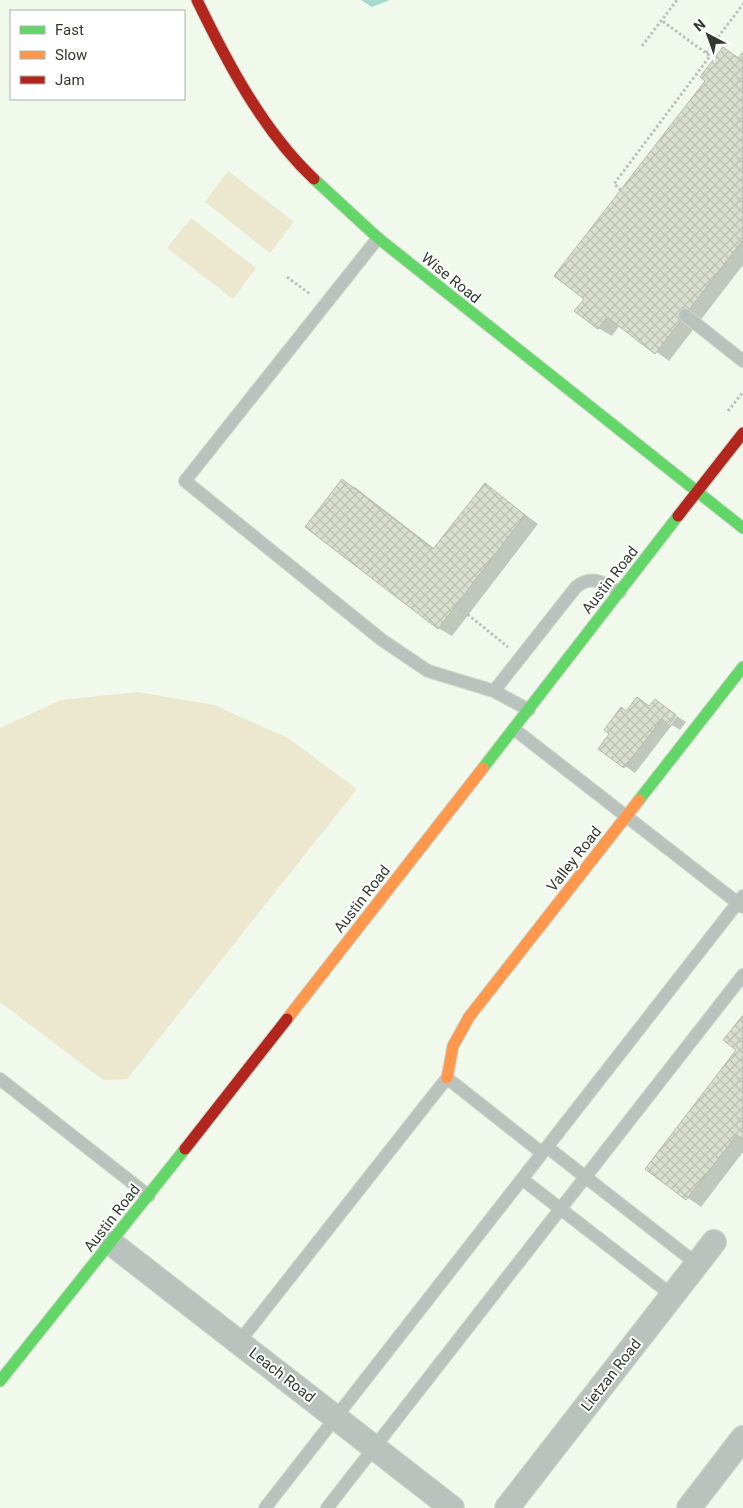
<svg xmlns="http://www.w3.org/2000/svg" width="743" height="1508" viewBox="0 0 743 1508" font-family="Roboto,sans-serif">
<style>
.green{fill:#ece8d0}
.water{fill:url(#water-ripples)}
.shadow{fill:#0003}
.building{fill:url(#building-cross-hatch);stroke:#b6bbae}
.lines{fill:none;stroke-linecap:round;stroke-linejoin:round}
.lane-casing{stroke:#cfd6cb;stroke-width:14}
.street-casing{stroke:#cfd6cb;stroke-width:26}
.fast-casing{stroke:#cfd6cb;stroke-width:13}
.slow-casing{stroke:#cfd6cb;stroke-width:13}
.jam-casing{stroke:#cfd6cb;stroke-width:13}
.path{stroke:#bac1bb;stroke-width:3;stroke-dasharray:2.5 2.5;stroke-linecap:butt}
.lane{stroke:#b9c2bc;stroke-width:12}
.street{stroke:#b9c2bc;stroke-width:24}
.fast{stroke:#63d668;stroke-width:11}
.slow{stroke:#ff974d;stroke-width:11}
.jam{stroke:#b3261e;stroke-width:11}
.labels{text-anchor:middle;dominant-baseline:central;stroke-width:4;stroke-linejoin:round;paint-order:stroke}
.street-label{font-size:15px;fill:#323b2f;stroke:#fff}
</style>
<defs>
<pattern id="water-ripples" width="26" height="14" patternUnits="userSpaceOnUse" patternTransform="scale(1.25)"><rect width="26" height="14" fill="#a7dacf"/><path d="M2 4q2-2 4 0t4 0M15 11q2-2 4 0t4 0" fill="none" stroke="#90bcb2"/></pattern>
<pattern id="building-cross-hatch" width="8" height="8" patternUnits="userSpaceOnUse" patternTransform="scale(1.25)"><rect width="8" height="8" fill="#dadfcf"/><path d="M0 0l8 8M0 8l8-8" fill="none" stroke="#bcc0b2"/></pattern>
</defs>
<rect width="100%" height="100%" fill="#f0f9ec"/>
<path class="green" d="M228 171 294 222 270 253 205 202Z
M191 218 256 268 233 299 167 248Z
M138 692 214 705 288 738 357 789 127 1079 103 1080 0 1002V728L61 700Z"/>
<path class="water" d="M361 0H390L372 7Z"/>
<path class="shadow" d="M723 48 740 58 743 54V265L669 361 620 325 612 336 598 328 585 298Z
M342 481 356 488 435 549 485 485 538 524 452 636 438 628Z
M637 699 650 707 655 701 675 714 667 725H670L677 716 686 722 680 730 672 725 635 773 600 748Z
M743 1017V1152L701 1207 647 1169 738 1050Z"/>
<path class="building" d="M723 47 738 58 743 52V240L655 354 607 317 598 329 574 311 584 299 554 276 705 81 700 77Z
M342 479 433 549 485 483 525 515 438 629 305 527Z
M637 697 649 706 655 699 676 715 669 725 662 719 624 768 598 749 609 734 604 730 621 707 626 711Z
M743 1015V1139L737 1135 686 1200 645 1169 736 1050 723 1040Z"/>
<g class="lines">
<defs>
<path id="lane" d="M378 238 185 481 382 640 428 671 494 691 529 710
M685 315 743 361
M494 691 576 587C592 574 604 583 620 592
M514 729 743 907
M0 1079 149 1196
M547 1147 697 1264
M522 1179 673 1296
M239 1342 447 1078 542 1153
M265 1508 743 896
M327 1508 743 975"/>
<path id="street" d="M111 1243 452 1508
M507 1508 714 1242
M689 1508 743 1438"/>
<path id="fast" d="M314 179 378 238 743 528
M483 768 678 516
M639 800 743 667
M0 1381 185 1149"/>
<path id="slow" d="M287 1019 483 768
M447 1078 453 1046 469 1017 639 800"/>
<path id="jam" d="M197 0C227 62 263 131 314 179
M678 516 743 433
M185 1149 287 1019"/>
</defs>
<use href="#lane" class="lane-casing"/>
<use href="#street" class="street-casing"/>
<use href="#fast" class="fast-casing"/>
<use href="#slow" class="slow-casing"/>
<use href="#jam" class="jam-casing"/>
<path class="path" d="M642 46 677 0
M706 53 743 4
M621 190 614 184 710 56 661 20
M287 277 310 294
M728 411 743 392
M456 605 508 647"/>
<use href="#lane" class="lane"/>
<use href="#street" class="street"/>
<use href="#fast" class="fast"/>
<use href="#slow" class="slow"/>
<use href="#jam" class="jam"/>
</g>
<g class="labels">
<g class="street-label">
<text transform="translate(451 278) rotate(39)">Wise Road</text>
<text transform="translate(610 580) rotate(-52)">Austin Road</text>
<text transform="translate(574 859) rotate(-52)">Valley Road</text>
<text transform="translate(362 899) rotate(-52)">Austin Road</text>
<text transform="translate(112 1218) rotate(-52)">Austin Road</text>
<text transform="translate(282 1375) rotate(38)">Leach Road</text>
<text transform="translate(611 1375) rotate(-52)">Lietzan Road</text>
</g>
</g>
<rect x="10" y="10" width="175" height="90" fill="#ffffff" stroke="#adb1ac"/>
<rect x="20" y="26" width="25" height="8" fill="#63d668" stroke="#adb1ac"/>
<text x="55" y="35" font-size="15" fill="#323b2f">Fast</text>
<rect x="20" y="51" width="25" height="8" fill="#ff974d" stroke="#adb1ac"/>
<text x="55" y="60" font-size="15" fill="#323b2f">Slow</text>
<rect x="20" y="76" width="25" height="8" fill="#b3261e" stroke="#adb1ac"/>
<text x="55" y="85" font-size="15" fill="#323b2f">Jam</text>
<g transform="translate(708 35) rotate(319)" stroke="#ffffff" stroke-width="4" paint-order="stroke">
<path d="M0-4L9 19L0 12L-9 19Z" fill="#323b2f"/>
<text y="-8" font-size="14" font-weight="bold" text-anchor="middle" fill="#323b2f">N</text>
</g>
</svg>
